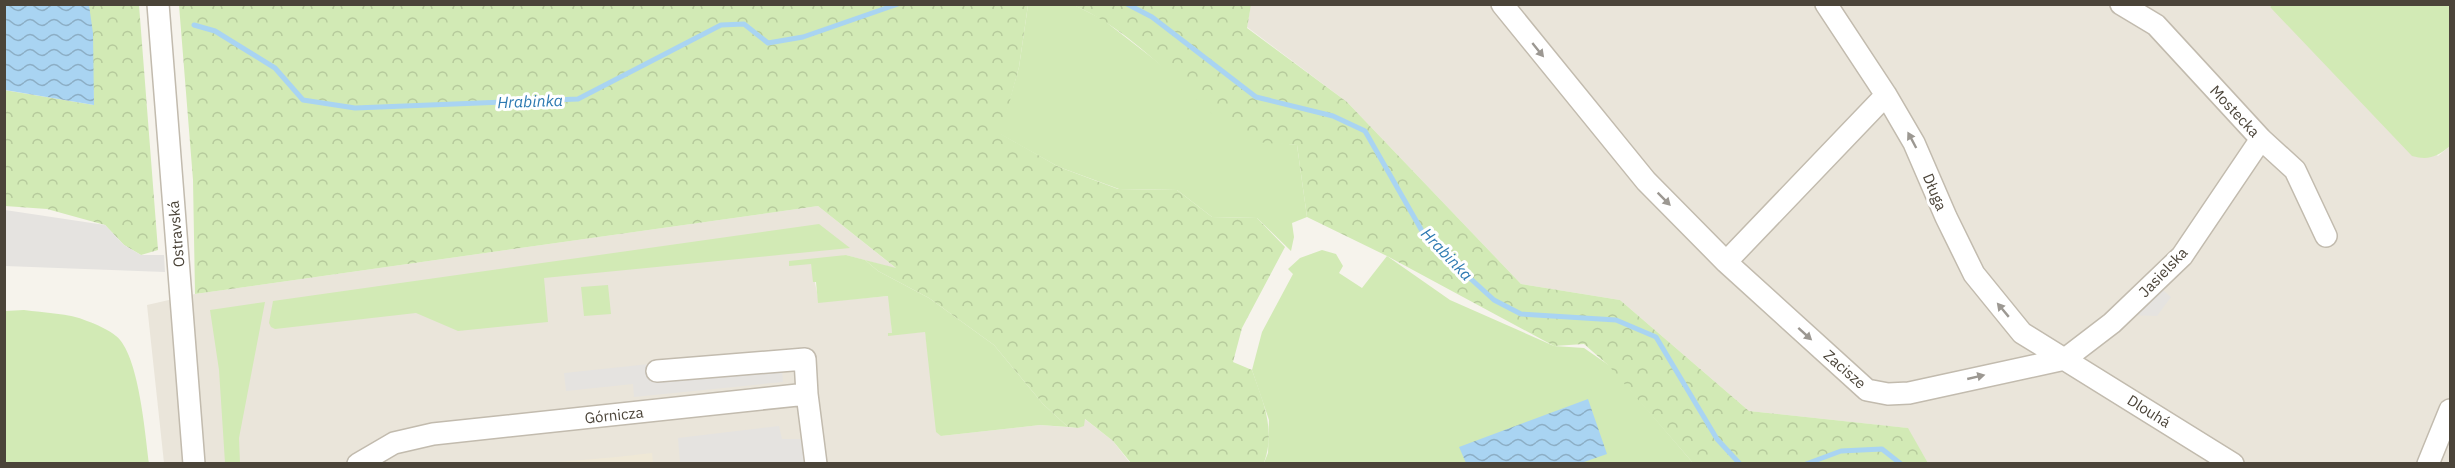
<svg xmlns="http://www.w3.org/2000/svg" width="2455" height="468" viewBox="0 0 2455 468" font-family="'IBM Plex Sans',sans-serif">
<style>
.residential{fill:#eae5da}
.education{fill:#efe8d6}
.green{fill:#d2eab5}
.forest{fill:url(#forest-crowns)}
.parking{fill:#e5e3e0}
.water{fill:url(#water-waves)}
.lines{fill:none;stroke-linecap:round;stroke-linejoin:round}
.stream{stroke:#a9d4f2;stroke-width:5}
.minor-casing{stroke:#c2bbae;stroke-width:24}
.minor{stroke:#fff;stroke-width:21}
.oneway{fill:#9c9892}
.labels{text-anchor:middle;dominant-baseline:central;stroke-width:6;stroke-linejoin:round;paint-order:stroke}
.street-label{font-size:15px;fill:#4b4439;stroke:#fff}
.water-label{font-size:16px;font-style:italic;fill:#2e7ab2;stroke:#fff}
</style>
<defs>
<pattern id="forest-crowns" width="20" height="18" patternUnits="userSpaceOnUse" patternTransform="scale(1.5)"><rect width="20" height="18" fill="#d2eab5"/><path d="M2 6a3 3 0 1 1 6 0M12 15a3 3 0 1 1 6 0" fill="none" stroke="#b6ca9c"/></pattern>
<pattern id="water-waves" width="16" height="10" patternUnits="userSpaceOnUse" patternTransform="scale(1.5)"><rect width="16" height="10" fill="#a9d4f2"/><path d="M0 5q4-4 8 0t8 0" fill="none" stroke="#8caec5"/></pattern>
</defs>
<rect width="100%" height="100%" fill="#f6f3ec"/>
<path class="residential" d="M1251 4 2273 5 2270 7 2438 156 2450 146V463H1928L1907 428 1749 411 1620 300 1521 284 1347 102 1247 27Z
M818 206 897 269 846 255 811 264 819 302 889 296 892 333 925 332 941 436 1040 425 1078 428 1082 417 1113 441 1130 463H164L147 305 195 294Z"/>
<path class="education" d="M652 453 653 463H546L617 457Z"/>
<path class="green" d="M2273 4 2450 5V146C2438 156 2429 161 2412 156L2270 7Z
M1028 5 1072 4 1102 19 1155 60 1246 139 1297 145 1307 217 1292 223 1294 237 1291 251 1257 218 1212 217 1177 190 1119 189 1059 167 1000 134 1019 67Z
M819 224 850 248 544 278 548 322 458 331 416 313 275 329 271 327 269 323 273 301Z
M1322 250 1336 254 1343 266 1339 273 1362 288 1387 256 1450 300 1554 346 1584 348 1610 366 1693 463H1264L1268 453 1269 420 1252 370 1262 332 1293 274 1288 269 1300 258Z
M846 255 865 260 878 271 929 298 994 345 1043 404 1068 427 1040 425 941 436 936 432 925 332 888 336V333H892L888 296 818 303 816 282H813L811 264 789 266V261Z
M608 285 611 314 584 316 581 287Z
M265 302 239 438 240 463H225L219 370 210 310Z
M24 310C44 313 69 313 87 321 96 324 109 330 116 336 139 354 145 434 149 463H5V311Z"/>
<path class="forest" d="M89 5H139L158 250 141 255 124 245 105 225 47 209 5 206 4 90 94 105Z
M179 5H1028L1019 67 1001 134 1059 167 1118 189 1177 190 1212 217 1257 218 1285 247 1242 328 1233 362 1252 370C1263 402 1276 429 1264 463H1131L1113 441 1085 419 1084 426 1078 428 1068 427 1043 404 994 345 929 298 878 271 865 260 896 268 818 206 195 294 193 180Z
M1073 5H1251L1247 28 1347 102 1521 284 1620 300 1749 411 1908 428 1928 463H1693L1608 365 1584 344 1554 346 1387 256 1307 217 1297 145C1282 143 1262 144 1247 140 1236 136 1200 103 1190 93 1154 59 1118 24 1073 5Z"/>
<path class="parking" d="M5 210 105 225 124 245 141 255H164L165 272 5 266Z
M2157 285 2171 297 2157 316 2127 315Z
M678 361 681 381 782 370 783 382 634 397 633 384 566 391 564 373Z
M779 426 782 439H805L807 463H680L678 438Z"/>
<path class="water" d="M4 5H89L93 33 94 105 5 90Z
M1588 399 1607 454 1581 463H1466L1459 447Z"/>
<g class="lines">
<path class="stream" d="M1127 4 1152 17 1256 97 1333 116 1365 131 1426 238 1494 300 1521 314 1616 320 1656 337 1717 439 1740 464
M194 25 215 31 275 68 303 100 355 108 578 99 721 25 744 24 768 43 803 37 898 4
M1806 464 1841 451 1882 449 1901 464"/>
<defs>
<path id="minor" d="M158 4 194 464
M1502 4 1646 181 1726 262 1867 390 1888 394 1909 393 2065 359 2112 323 2182 256 2261 139
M1826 4 1886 95 1914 143 1946 217 1974 274 2022 333 2233 464
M2121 4 2156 25 2261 139 2295 170 2326 236
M1726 262 1886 95
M657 371 805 359 807 394
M358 464 394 443 433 434 807 394 816 464
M2428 464 2450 410"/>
</defs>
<use href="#minor" class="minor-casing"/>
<use href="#minor" class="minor"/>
</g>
<defs><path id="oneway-solid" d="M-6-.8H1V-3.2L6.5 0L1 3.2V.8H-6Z" transform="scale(1.5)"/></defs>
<g class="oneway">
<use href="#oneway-solid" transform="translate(1538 50) rotate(51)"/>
<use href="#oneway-solid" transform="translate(1912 140) rotate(-118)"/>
<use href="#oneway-solid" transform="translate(1664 199) rotate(45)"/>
<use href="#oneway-solid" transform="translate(2003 310) rotate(-130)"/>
<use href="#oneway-solid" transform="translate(1805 334) rotate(42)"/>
<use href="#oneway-solid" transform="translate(1976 377) rotate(-13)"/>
</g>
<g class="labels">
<g class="street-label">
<text transform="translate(2235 111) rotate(47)">Mostecka</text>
<text transform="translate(1935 192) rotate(67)">Długa</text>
<text transform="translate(176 234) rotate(-95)">Ostravská</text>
<text transform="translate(2163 272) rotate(-46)">Jasielska</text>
<text transform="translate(1845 369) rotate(41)">Zacisze</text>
<text transform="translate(2149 411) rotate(32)">Dlouhá</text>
<text transform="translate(614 415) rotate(-6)">Górnicza</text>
</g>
<g class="water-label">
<text transform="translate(530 101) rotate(-2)">Hrabinka</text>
<text transform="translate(1447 254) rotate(46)">Hrabinka</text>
</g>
</g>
<rect width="2455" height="468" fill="none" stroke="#4b4439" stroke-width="12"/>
</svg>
